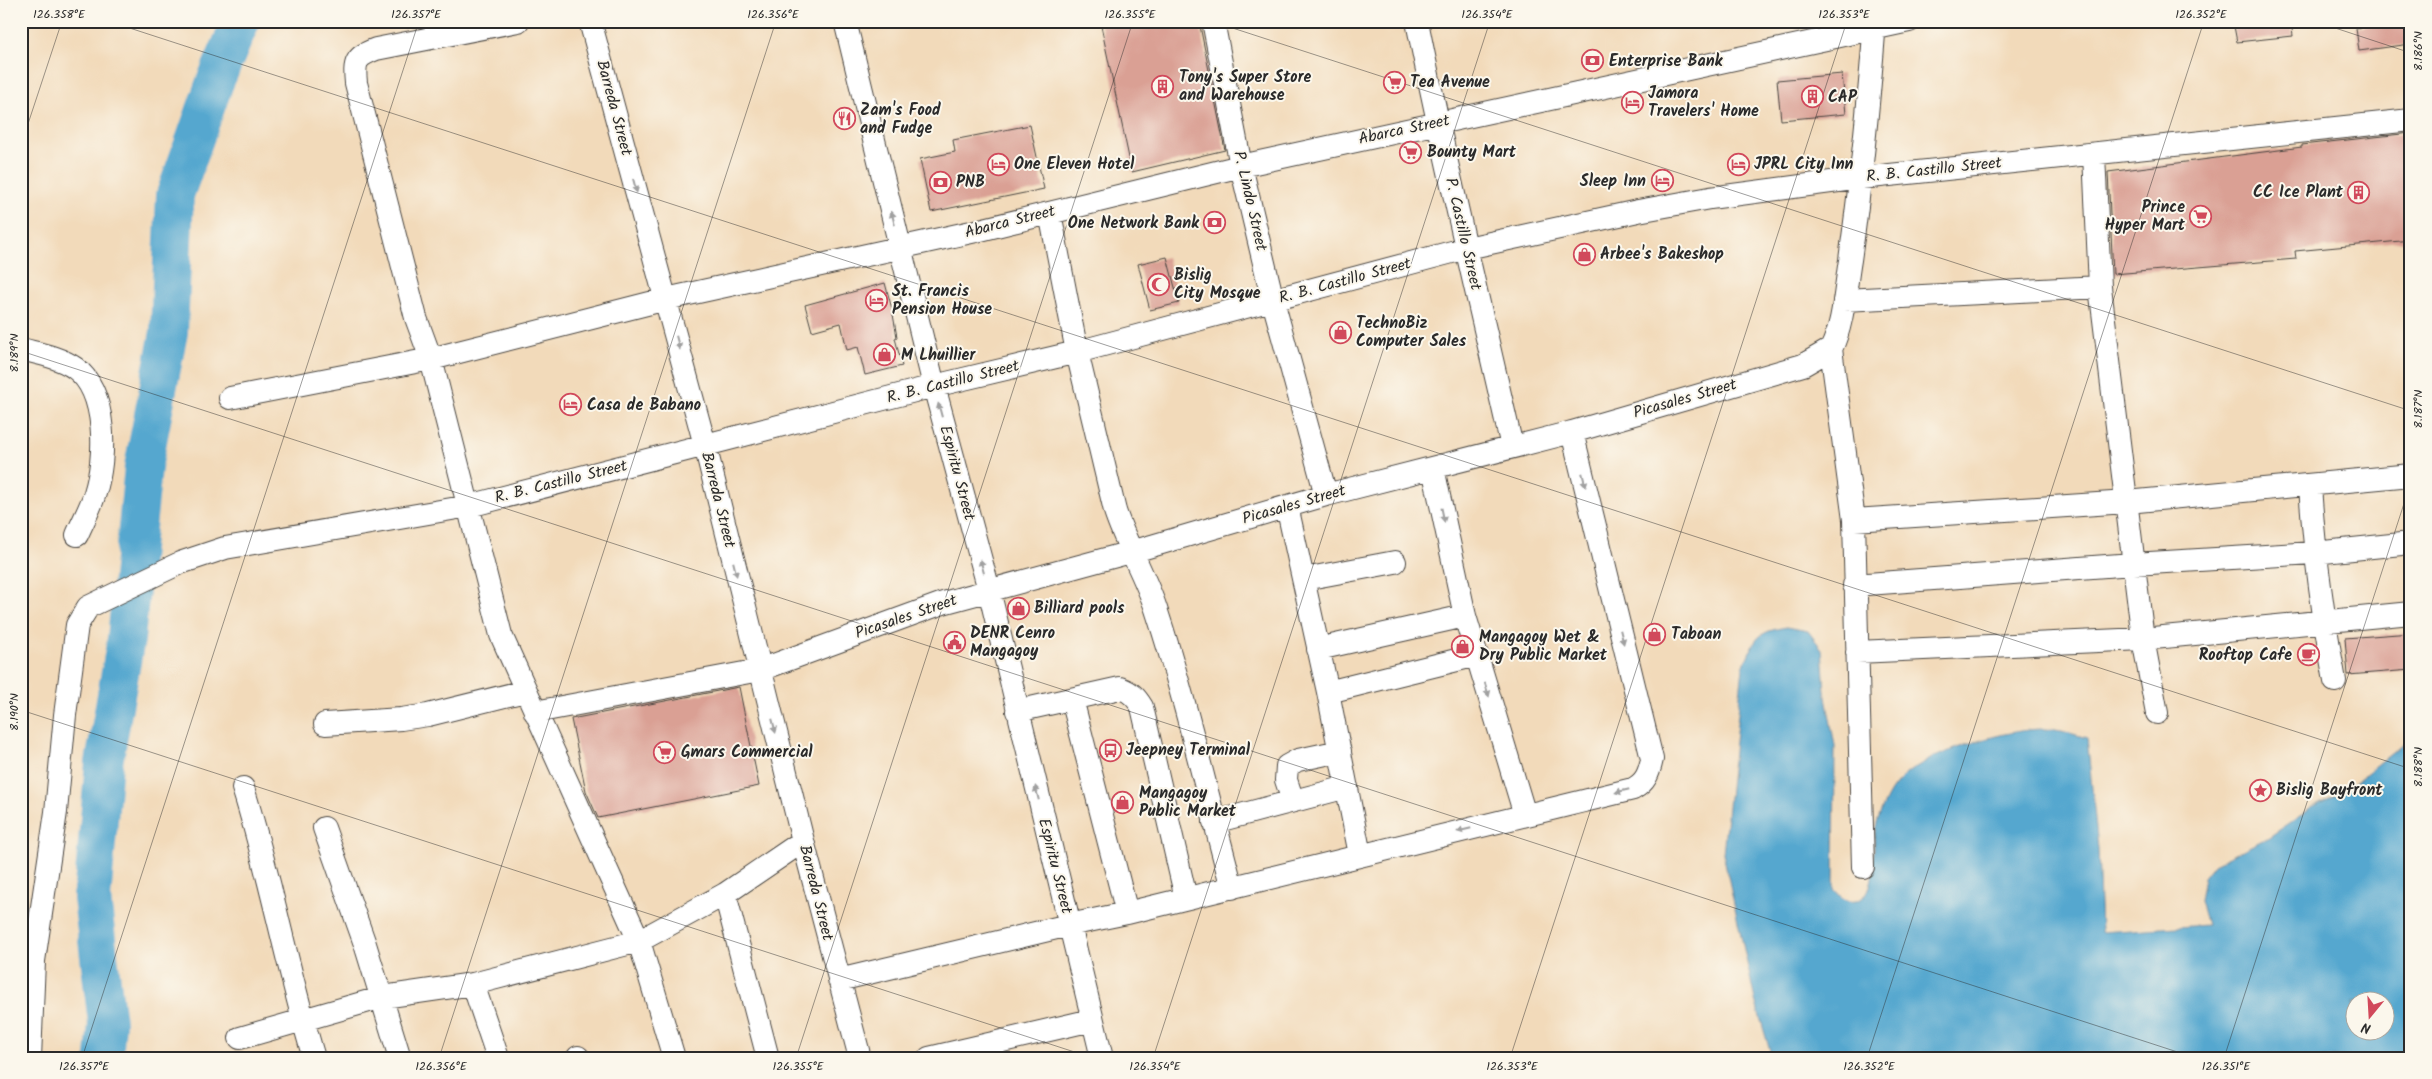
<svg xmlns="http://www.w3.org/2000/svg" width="2432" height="1079" viewBox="0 0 2432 1079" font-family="Kalam,sans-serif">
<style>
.water{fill:#54a7cf;stroke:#40697d;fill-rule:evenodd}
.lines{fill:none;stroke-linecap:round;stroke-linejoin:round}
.river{stroke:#54a7cf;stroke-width:38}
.building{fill:#daa094}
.minor-casing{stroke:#494540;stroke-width:24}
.minor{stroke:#fff;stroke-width:22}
.oneway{fill:#a0a0a0}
.ticks{fill:none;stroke:#2b2b2b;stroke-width:1;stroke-opacity:0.45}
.labels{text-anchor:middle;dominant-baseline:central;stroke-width:4;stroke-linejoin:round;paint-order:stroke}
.poi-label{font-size:16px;font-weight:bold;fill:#2b2b2b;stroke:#fbf7ec;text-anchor:start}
.street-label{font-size:16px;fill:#2b2b2b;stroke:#fbf7ec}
.neatline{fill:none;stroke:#2b2b2b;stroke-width:2}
.ticks-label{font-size:12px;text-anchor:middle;fill:#2b2b2b}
</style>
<rect width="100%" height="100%" fill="#fbf7ec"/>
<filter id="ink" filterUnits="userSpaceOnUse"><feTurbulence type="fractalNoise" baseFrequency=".02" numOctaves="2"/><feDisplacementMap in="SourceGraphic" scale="10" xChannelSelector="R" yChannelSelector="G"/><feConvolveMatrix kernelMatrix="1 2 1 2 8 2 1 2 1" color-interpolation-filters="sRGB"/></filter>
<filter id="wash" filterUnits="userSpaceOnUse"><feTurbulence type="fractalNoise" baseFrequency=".0096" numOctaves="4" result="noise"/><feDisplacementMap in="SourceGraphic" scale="20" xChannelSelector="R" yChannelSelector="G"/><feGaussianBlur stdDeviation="1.12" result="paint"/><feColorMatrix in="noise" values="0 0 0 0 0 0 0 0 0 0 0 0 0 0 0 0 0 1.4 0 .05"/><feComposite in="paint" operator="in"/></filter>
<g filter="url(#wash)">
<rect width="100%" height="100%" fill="#f2daba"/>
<path class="water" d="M1787 627 1808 631 1822 649 1825 691 1835 746 1834 889C1840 896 1846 903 1856 901 1879 895 1872 850 1875 832 1876 821 1884 803 1890 793 1894 786 1903 776 1910 771 1939 750 2008 729 2043 729 2058 729 2073 734 2087 738L2098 848 2101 932 2207 925 2200 901 2204 877 2214 864 2269 837 2319 803 2344 791 2411 738V1058H1772L1755 1000 1723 853 1743 667C1756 638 1756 632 1787 627ZM2354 1002H2384V1032H2354Z"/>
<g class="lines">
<path class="river" d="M104 1058 107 1023 92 898 104 763 126 639 143 467 169 332 175 195 215 82 241 21"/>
</g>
<g id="blocks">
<path class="building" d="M1100 21H1199L1225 150 1132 172Z
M2233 21H2291L2293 36 2237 42Z
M2403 21H2411V44L2359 51 2356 28Z
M1842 74 1846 114 1781 120 1777 80Z
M1030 125 1044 189 931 212 920 159 955 152 953 140Z
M2411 133V240L2295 251 2296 259 2113 274 2108 172 2302 147V145Z
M1167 257 1179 303 1150 310 1138 264Z
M885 283 892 309 897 337 895 338 902 366 865 375 858 347 847 350 841 323 812 331 805 305Z
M2411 633V670L2348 675 2345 638Z
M739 687 759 786 598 818 586 791 571 719Z"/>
</g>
</g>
<g filter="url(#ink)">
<use href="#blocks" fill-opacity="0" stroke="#494540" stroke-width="1"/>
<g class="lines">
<defs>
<path id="minor" d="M518 21 376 49C355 57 354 62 356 83L416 318 431 359 501 635 639 941 674 1058
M590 21 705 445 803 841 860 1058
M845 21 934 386 989 590 1102 1058
M1213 21 1241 166 1273 301 1326 495
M1417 21C1445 164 1480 305 1512 447
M2094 154 2100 287 2143 639 2157 713
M1050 213 1077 352 1115 511C1126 545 1145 575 1156 609 1186 700 1207 795 1232 888
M1844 300 2100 287
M21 349C40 354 59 357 75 368 108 392 106 458 95 493 91 507 83 521 77 535
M230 398 431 359 666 299 976 231 1241 166 1909 21
M1433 468 1465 616 1525 815
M2310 485C2314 551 2323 616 2335 681
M1287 506 1328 692 1360 855
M1854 520 2127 502 2411 475
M1304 579 1395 562
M1854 585 2133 564 2314 553 2411 543
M1318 649 1465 616
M1857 652 2143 639 2411 613
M1328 692 1477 655
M1072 699 1127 913
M1017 711 1120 688C1131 692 1136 697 1142 707L1186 898
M535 712 760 670 943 603 1131 552 1326 495 1572 432 1803 365 1831 349
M325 724 401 719 428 715 525 691
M243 788C271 877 287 969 314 1058
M1293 801 1286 780 1287 766 1298 760 1340 751
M1214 822 1347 787
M324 828 365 944 400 1058
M1863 867 1854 520 1831 349C1844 323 1845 289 1850 260 1861 181 1869 101 1875 21
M725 894 768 1058
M839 980 1069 925 1127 913 1633 789C1646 782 1649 773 1652 759L1572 432
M473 984 498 1058
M240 1038 383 997 473 984 639 941 725 894 803 841
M578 1057V1058
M30 1058 34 961 56 812 65 715 77 625 88 607 180 563 225 548 469 506 934 386 1077 352 1467 248 1638 211 1710 198 1861 178 2411 120
M929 1058 1092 1020"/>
</defs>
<use href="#minor" class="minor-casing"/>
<use href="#minor" class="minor"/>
</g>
<defs><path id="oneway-solid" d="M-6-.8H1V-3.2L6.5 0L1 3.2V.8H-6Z" transform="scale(1.25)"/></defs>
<g class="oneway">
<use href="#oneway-solid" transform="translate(635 186) rotate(75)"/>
<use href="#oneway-solid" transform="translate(893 218) rotate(-104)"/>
<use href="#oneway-solid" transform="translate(678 343) rotate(75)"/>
<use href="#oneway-solid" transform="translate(940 410) rotate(-105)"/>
<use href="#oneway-solid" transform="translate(1584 480) rotate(76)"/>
<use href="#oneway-solid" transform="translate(1443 515) rotate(78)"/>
<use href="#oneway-solid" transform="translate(982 566) rotate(-105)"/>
<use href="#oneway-solid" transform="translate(735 569) rotate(76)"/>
<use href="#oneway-solid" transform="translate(1622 637) rotate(76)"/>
<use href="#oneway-solid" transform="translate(1487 690) rotate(73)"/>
<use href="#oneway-solid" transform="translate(774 726) rotate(76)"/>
<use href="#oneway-solid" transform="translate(1622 791) rotate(166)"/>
<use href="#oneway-solid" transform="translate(1037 793) rotate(-104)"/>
<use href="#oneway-solid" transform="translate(1464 830) rotate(166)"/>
</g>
</g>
<path class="ticks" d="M108 21 2411 769M1211 21 2411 411M2314 21 2411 53M21 145 62 21M21 351 2196 1058M21 710 1093 1058M82 1058 419 21M439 1058 776 21M796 1058 1133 21M1153 1058 1490 21M1510 1058 1847 21M1867 1058 2204 21M2224 1058 2411 482"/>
<defs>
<symbol id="bank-ring" viewBox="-11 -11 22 22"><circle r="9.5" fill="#fbf7ec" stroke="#d1495b" stroke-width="1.5"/><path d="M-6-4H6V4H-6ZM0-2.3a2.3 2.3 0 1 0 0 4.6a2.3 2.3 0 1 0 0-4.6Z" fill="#d1495b"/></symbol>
<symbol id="supermarket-ring" viewBox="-11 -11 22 22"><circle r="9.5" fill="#fbf7ec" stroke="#d1495b" stroke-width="1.5"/><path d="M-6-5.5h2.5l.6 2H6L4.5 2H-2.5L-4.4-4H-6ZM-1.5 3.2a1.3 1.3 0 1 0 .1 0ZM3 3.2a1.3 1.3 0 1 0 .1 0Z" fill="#d1495b"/></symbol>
<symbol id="building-ring" viewBox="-11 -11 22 22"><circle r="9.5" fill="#fbf7ec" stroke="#d1495b" stroke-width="1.5"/><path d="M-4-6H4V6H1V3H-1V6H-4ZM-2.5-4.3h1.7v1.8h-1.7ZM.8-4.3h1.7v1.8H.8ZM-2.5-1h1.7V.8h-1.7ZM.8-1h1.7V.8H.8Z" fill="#d1495b"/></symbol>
<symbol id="hotel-ring" viewBox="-11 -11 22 22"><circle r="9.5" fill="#fbf7ec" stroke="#d1495b" stroke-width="1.5"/><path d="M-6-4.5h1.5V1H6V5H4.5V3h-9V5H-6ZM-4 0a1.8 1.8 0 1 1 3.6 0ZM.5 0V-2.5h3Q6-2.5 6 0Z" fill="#d1495b"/></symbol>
<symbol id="restaurant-ring" viewBox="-11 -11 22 22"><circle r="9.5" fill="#fbf7ec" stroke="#d1495b" stroke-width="1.5"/><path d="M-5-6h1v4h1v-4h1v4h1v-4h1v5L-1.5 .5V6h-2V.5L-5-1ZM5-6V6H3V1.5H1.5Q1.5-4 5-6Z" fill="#d1495b"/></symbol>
<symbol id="shop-ring" viewBox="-11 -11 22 22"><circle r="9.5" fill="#fbf7ec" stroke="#d1495b" stroke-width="1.5"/><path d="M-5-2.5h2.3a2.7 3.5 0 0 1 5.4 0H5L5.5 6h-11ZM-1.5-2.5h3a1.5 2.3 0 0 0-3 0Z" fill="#d1495b"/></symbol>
<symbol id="mosque-ring" viewBox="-11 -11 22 22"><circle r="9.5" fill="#fbf7ec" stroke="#d1495b" stroke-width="1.5"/><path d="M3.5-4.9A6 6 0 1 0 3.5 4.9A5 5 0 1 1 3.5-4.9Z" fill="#d1495b"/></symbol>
<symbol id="civic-ring" viewBox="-11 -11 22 22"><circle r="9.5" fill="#fbf7ec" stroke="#d1495b" stroke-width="1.5"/><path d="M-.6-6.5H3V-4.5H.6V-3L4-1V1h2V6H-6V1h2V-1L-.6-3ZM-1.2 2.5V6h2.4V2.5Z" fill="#d1495b"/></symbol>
<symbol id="cafe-ring" viewBox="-11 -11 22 22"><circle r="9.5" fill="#fbf7ec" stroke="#d1495b" stroke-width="1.5"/><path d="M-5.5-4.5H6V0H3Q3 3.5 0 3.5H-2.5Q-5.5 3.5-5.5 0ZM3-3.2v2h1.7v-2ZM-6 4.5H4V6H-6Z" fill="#d1495b"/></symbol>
<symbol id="bus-ring" viewBox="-11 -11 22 22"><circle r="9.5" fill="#fbf7ec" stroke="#d1495b" stroke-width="1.5"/><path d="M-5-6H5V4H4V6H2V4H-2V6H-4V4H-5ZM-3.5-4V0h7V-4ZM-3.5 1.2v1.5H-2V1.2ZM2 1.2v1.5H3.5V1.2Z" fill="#d1495b"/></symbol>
<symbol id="sight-ring" viewBox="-11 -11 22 22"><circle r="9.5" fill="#fbf7ec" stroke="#d1495b" stroke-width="1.5"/><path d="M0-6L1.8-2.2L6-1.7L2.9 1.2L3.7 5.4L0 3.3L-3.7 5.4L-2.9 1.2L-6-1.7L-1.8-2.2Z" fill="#d1495b"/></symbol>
</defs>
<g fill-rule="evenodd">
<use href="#bank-ring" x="1580" y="48" width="25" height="25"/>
<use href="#supermarket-ring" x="1382" y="70" width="25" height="25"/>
<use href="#building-ring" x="1150" y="74" width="25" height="25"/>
<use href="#building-ring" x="1800" y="84" width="25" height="25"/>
<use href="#hotel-ring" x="1620" y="90" width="25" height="25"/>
<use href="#restaurant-ring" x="832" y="106" width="25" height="25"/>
<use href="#supermarket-ring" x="1398" y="140" width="25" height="25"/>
<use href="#hotel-ring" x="986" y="152" width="25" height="25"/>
<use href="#hotel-ring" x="1726" y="152" width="25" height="25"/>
<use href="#hotel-ring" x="1650" y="168" width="25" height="25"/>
<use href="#bank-ring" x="928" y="170" width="25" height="25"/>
<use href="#building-ring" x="2346" y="180" width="25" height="25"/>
<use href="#supermarket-ring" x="2188" y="204" width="25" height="25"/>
<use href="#bank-ring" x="1202" y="210" width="25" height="25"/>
<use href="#shop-ring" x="1572" y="242" width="25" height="25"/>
<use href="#mosque-ring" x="1146" y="272" width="25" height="25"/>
<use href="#hotel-ring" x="864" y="288" width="25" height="25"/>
<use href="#shop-ring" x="1328" y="320" width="25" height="25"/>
<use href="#shop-ring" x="872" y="342" width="25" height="25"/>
<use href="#hotel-ring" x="558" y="392" width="25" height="25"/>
<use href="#shop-ring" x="1006" y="596" width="25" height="25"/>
<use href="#shop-ring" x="1642" y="622" width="25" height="25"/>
<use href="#civic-ring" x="942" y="630" width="25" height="25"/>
<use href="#shop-ring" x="1450" y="634" width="25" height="25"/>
<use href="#cafe-ring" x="2296" y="642" width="25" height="25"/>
<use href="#bus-ring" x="1098" y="738" width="25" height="25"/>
<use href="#supermarket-ring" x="652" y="740" width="25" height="25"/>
<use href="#sight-ring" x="2248" y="778" width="25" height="25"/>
<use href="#shop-ring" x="1110" y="790" width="25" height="25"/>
</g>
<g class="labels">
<g class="poi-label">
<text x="1609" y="61">Enterprise Bank</text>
<text x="1179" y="77">Tony's Super Store<tspan x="1179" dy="18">and Warehouse</tspan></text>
<text x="1410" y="82">Tea Avenue</text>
<text x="1648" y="93">Jamora<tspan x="1648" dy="18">Travelers' Home</tspan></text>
<text x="1828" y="97">CAP</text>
<text x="860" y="110">Zam's Food<tspan x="860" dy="18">and Fudge</tspan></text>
<text x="1427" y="152">Bounty Mart</text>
<text x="1014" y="164">One Eleven Hotel</text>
<text x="1754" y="164">JPRL City Inn</text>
<text x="1646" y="181" text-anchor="end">Sleep Inn</text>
<text x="956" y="182">PNB</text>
<text x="2343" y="192" text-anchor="end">CC Ice Plant</text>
<text x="2185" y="207" text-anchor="end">Prince<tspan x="2185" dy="18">Hyper Mart</tspan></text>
<text x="1199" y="223" text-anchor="end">One Network Bank</text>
<text x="1600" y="254">Arbee's Bakeshop</text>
<text x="1174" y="275">Bislig<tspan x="1174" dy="18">City Mosque</tspan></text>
<text x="892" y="291">St. Francis<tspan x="892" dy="18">Pension House</tspan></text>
<text x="1356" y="323">TechnoBiz<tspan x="1356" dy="18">Computer Sales</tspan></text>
<text x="901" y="355">M Lhuillier</text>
<text x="587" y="405">Casa de Babano</text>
<text x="1034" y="608">Billiard pools</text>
<text x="970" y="633">DENR Cenro<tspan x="970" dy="18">Mangagoy</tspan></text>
<text x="1671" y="634">Taboan</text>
<text x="1479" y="637">Mangagoy Wet &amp;<tspan x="1479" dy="18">Dry Public Market</tspan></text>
<text x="2292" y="655" text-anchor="end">Rooftop Cafe</text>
<text x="1126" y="750">Jeepney Terminal</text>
<text x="681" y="752">Gmars Commercial</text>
<text x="2276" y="790">Bislig Bayfront</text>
<text x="1139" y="793">Mangagoy<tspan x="1139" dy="18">Public Market</tspan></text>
</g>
<g class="street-label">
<text transform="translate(614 108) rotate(75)">Barreda Street</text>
<text transform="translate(1404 130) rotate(-12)">Abarca Street</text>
<text transform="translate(1934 170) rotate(-6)">R. B. Castillo Street</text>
<text transform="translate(1250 201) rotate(77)">P. Lindo Street</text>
<text transform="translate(1010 222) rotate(-14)">Abarca Street</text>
<text transform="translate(1463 234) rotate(77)">P. Castillo Street</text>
<text transform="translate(1345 281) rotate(-15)">R. B. Castillo Street</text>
<text transform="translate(953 382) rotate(-14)">R. B. Castillo Street</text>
<text transform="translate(1685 399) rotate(-16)">Picasales Street</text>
<text transform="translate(957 473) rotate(75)">Espiritu Street</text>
<text transform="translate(561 482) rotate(-14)">R. B. Castillo Street</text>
<text transform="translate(718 500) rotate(76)">Barreda Street</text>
<text transform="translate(1294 505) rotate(-16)">Picasales Street</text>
<text transform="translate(906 617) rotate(-19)">Picasales Street</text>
<text transform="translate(1055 866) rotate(76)">Espiritu Street</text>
<text transform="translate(816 893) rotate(76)">Barreda Street</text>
</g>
</g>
<rect width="2432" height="1079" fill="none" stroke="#fbf7ec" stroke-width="55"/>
<g transform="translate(2370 1016) rotate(198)"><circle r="24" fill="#fbf7ec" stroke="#a8a59f"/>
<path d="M0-4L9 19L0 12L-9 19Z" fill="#d1495b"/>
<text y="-8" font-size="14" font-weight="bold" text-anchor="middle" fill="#2b2b2b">N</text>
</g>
<rect x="28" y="28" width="2376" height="1024" class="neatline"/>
<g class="ticks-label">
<text x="59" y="18">126.358°E</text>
<text x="416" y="18">126.357°E</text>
<text x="773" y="18">126.356°E</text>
<text x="1130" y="18">126.355°E</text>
<text x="1487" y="18">126.354°E</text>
<text x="1844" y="18">126.353°E</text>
<text x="2201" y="18">126.352°E</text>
<text transform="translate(2418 51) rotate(-90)" y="4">8.186°N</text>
<text transform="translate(14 353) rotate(-90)" y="4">8.189°N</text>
<text transform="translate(2418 409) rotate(-90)" y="4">8.187°N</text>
<text transform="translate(14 712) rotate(-90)" y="4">8.190°N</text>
<text transform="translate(2418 767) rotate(-90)" y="4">8.188°N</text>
<text x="84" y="1070">126.357°E</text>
<text x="441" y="1070">126.356°E</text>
<text x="798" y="1070">126.355°E</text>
<text x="1155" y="1070">126.354°E</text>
<text x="1512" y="1070">126.353°E</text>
<text x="1869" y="1070">126.352°E</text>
<text x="2226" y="1070">126.351°E</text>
</g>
</svg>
